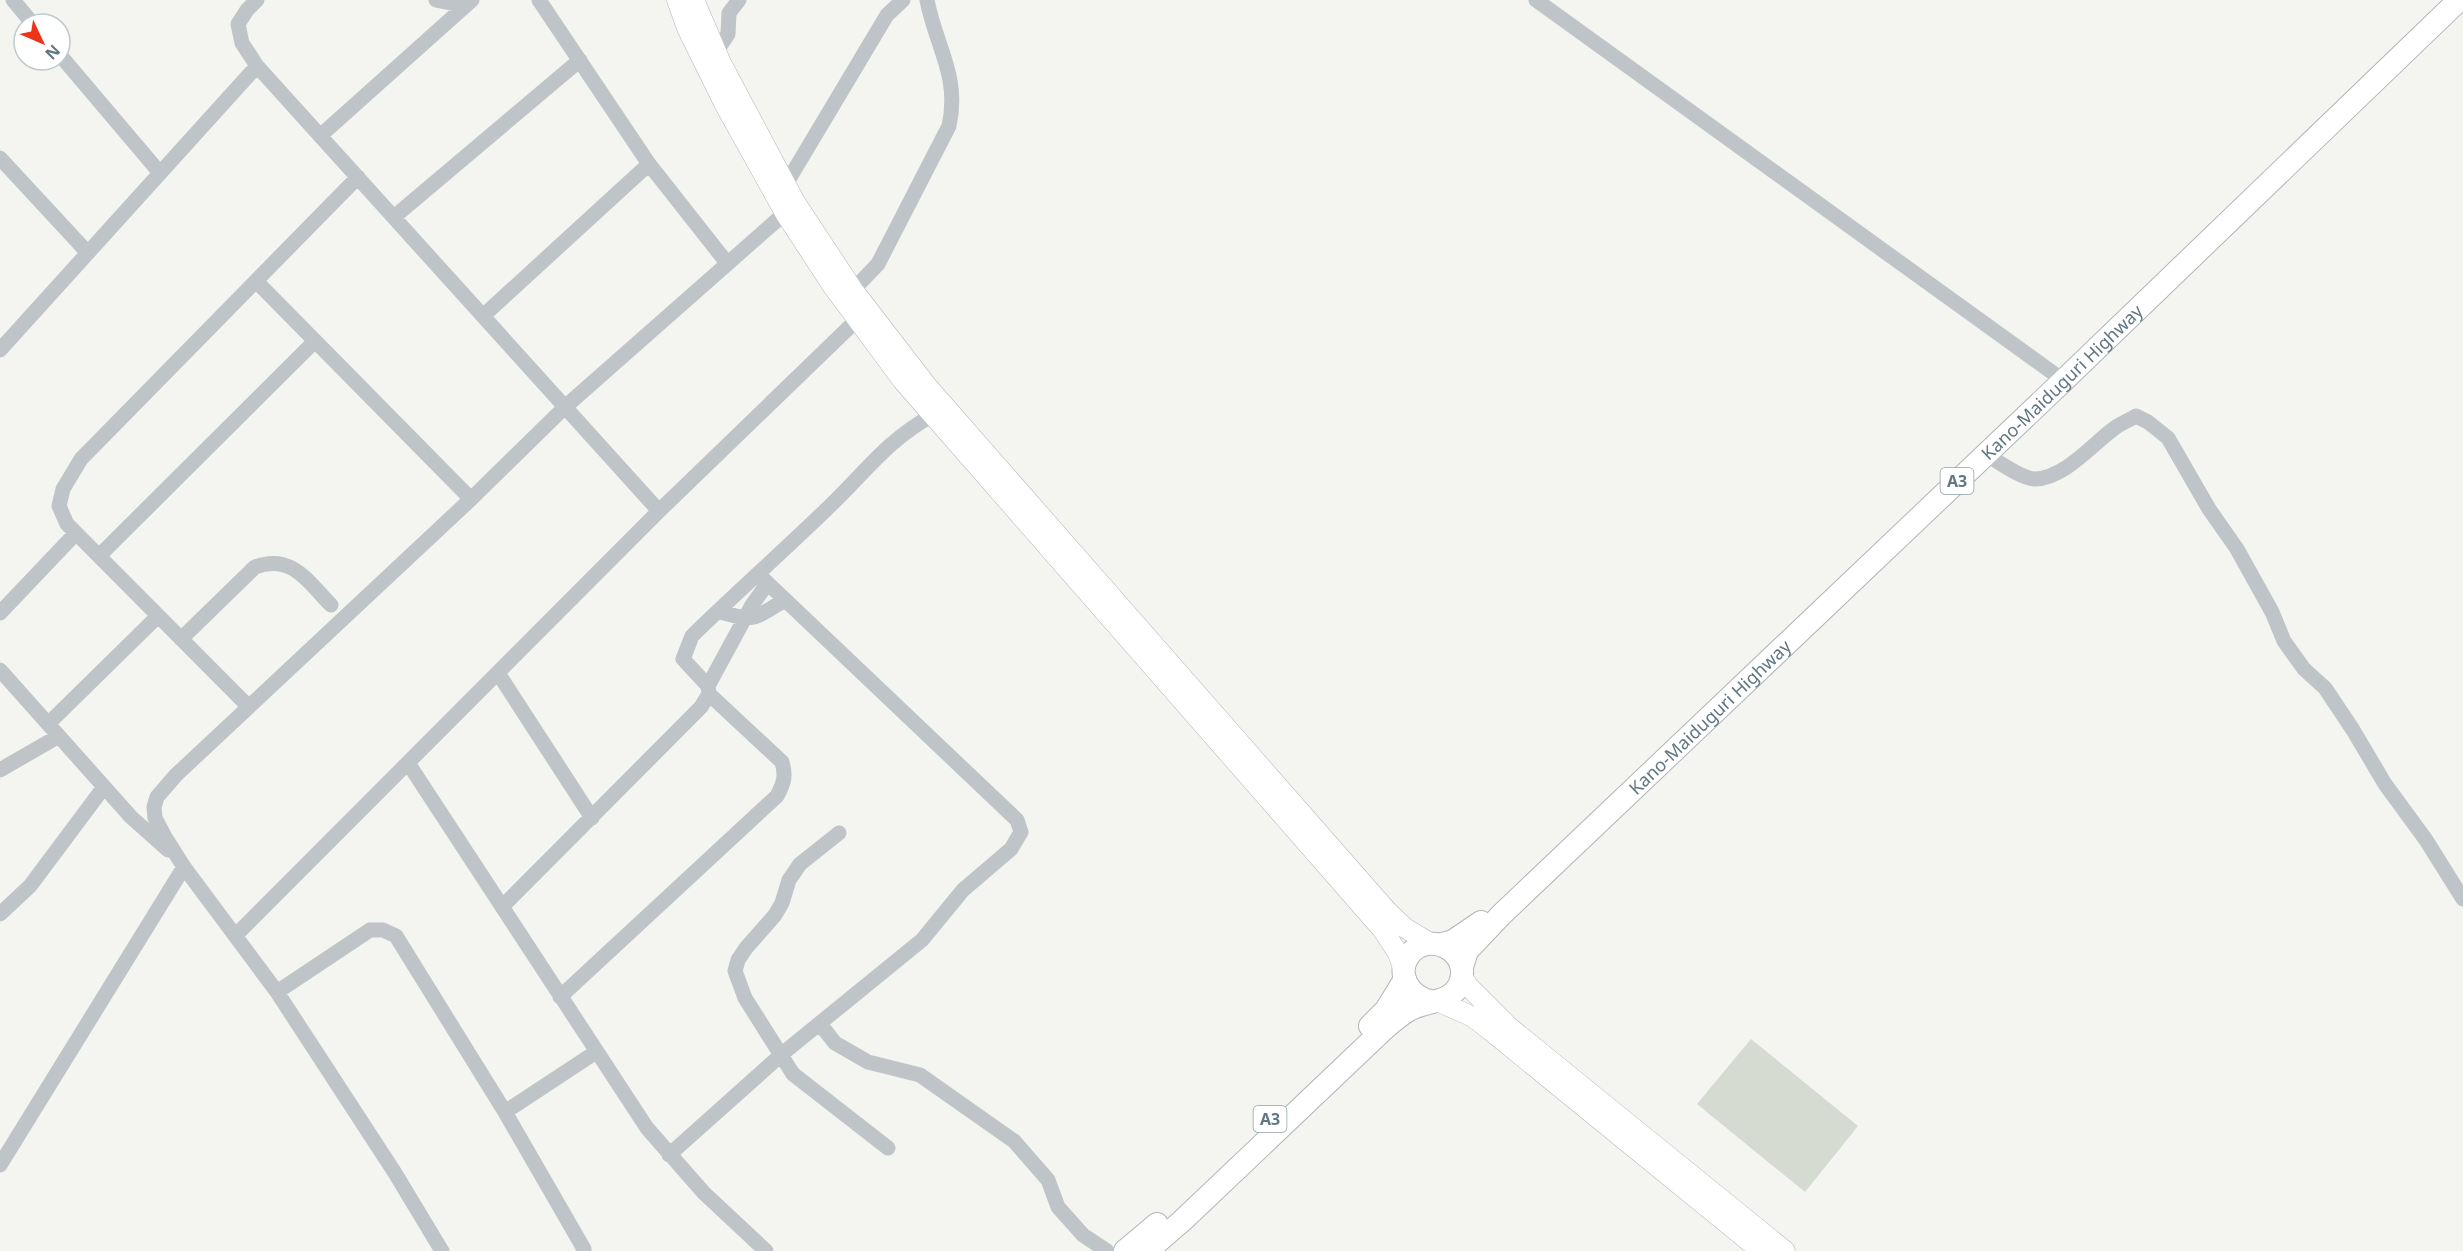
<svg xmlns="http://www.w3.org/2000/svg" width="2463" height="1251" viewBox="0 0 2463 1251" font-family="'Noto Sans',sans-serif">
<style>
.green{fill:#d6dbd1}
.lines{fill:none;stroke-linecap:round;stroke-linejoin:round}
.major-casing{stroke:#b2b7ba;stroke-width:21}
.highway-casing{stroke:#b1b6b9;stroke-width:24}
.minor{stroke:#bec4c7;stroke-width:15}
.major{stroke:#fff;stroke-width:20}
.highway{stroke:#fff;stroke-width:22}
.labels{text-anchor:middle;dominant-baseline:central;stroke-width:6;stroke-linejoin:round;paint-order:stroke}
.shield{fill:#fff;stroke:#90a0a8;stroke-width:1.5}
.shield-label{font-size:16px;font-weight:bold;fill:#617783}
.street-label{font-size:18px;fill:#617783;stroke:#fff}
</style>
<rect width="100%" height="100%" fill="#f4f4f0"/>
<path class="green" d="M1751 1039 1858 1126 1805 1192 1697 1104Z"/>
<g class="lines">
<defs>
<path id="major" d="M677 0 687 28 726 107 785 213 832 285 903 381 1382 929 1398 953 1404 971
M694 0 721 63 795 202 853 290 927 386 1388 912 1405 928 1430 943
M1462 976 1468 986 1509 1027 1785 1251
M1437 1001 1473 1017 1491 1031 1761 1251"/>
<g id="highway">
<path d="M1442 944 1453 941 1481 922"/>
<path id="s1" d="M1462 967 1467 951 1501 915 2062 382 2459 0"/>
<path d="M1370 1026 1386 1010 1405 979"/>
<path d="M1125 1251 1157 1224"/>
<path d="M1147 1251 1182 1221 1383 1030C1391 1023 1400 1015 1409 1010 1426 1000 1452 1004 1460 983 1472 952 1429 929 1409 955 1395 975 1410 996 1430 1001"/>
</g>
</defs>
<use href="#major" class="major-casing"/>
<use href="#highway" class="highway-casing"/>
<path class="minor" d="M13 0 33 24
M257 0 247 10 238 24 242 43 257 66 659 511
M436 0 465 6
M539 0 649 164 727 263
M1536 0 2053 373 2062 382
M716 52 728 34 729 13 739 0
M60 55 160 173
M320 136 472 0
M0 158 88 253
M786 184 887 15 903 0
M394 217 580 60
M256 281 471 499
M853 290 878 264 949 126C960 76 936 47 927 0
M483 316 649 164
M0 350 257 66
M1986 454C1997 461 2022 479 2035 479 2064 478 2091 446 2112 430 2119 424 2128 421 2136 416L2148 422 2168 438 2209 509 2237 549 2272 612 2284 641 2304 669 2325 688 2353 730 2385 784 2426 840 2463 899
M99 556 315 341
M718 611C755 623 753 619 785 600
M0 613 76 533
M181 639 255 567C292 553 308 582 331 605
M0 670 131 817 168 850
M498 673 592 818
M708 686 752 605 767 584
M248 706 67 524 59 506 63 489 81 459 358 177
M48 724 158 616
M408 763 647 1128 704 1193 766 1251
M0 770 59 736
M839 833 800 864 789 880 782 903 775 915 746 948 738 960 735 971 745 998 793 1074 888 1148
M502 907 701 707 709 694 708 686 683 659 692 636C738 591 787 548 833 503 867 470 889 439 933 415
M0 914 30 886 104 787
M236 935 659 511 865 312
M277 992 370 930H383L396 936 505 1112 584 1249 583 1251
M560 997 777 796C784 783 786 776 782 762L709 694
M820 1024 835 1043 868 1062 920 1075 1014 1141 1048 1180 1058 1207 1083 1235 1107 1251
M505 1112 596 1052
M669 1155 782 1054 922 940 963 890 1011 849 1021 832 1017 820 759 575
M0 1165 184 867
M442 1251 395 1173 277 992 184 867 165 837 155 818 154 807 157 797 176 775 471 499 565 407 785 213"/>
<use href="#major" class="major"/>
<use href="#highway" class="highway"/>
</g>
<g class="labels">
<g class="shield">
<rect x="1940.5" y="468" width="33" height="26" rx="4.5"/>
<rect x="1253.5" y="1106" width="33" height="26" rx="4.5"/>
</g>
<g class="shield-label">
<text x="1957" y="481">A3</text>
<text x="1270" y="1119">A3</text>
</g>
<g class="street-label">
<text stroke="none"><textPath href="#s1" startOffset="840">Kano-Maiduguri Highway</textPath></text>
<text stroke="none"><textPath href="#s1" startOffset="354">Kano-Maiduguri Highway</textPath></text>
</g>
</g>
<g transform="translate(42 42) rotate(134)"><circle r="28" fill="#ffffff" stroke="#c0c9cd" stroke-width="1.5"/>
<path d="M0-4.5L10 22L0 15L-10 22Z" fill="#ec3418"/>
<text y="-9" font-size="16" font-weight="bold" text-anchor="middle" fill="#617783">N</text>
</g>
</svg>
